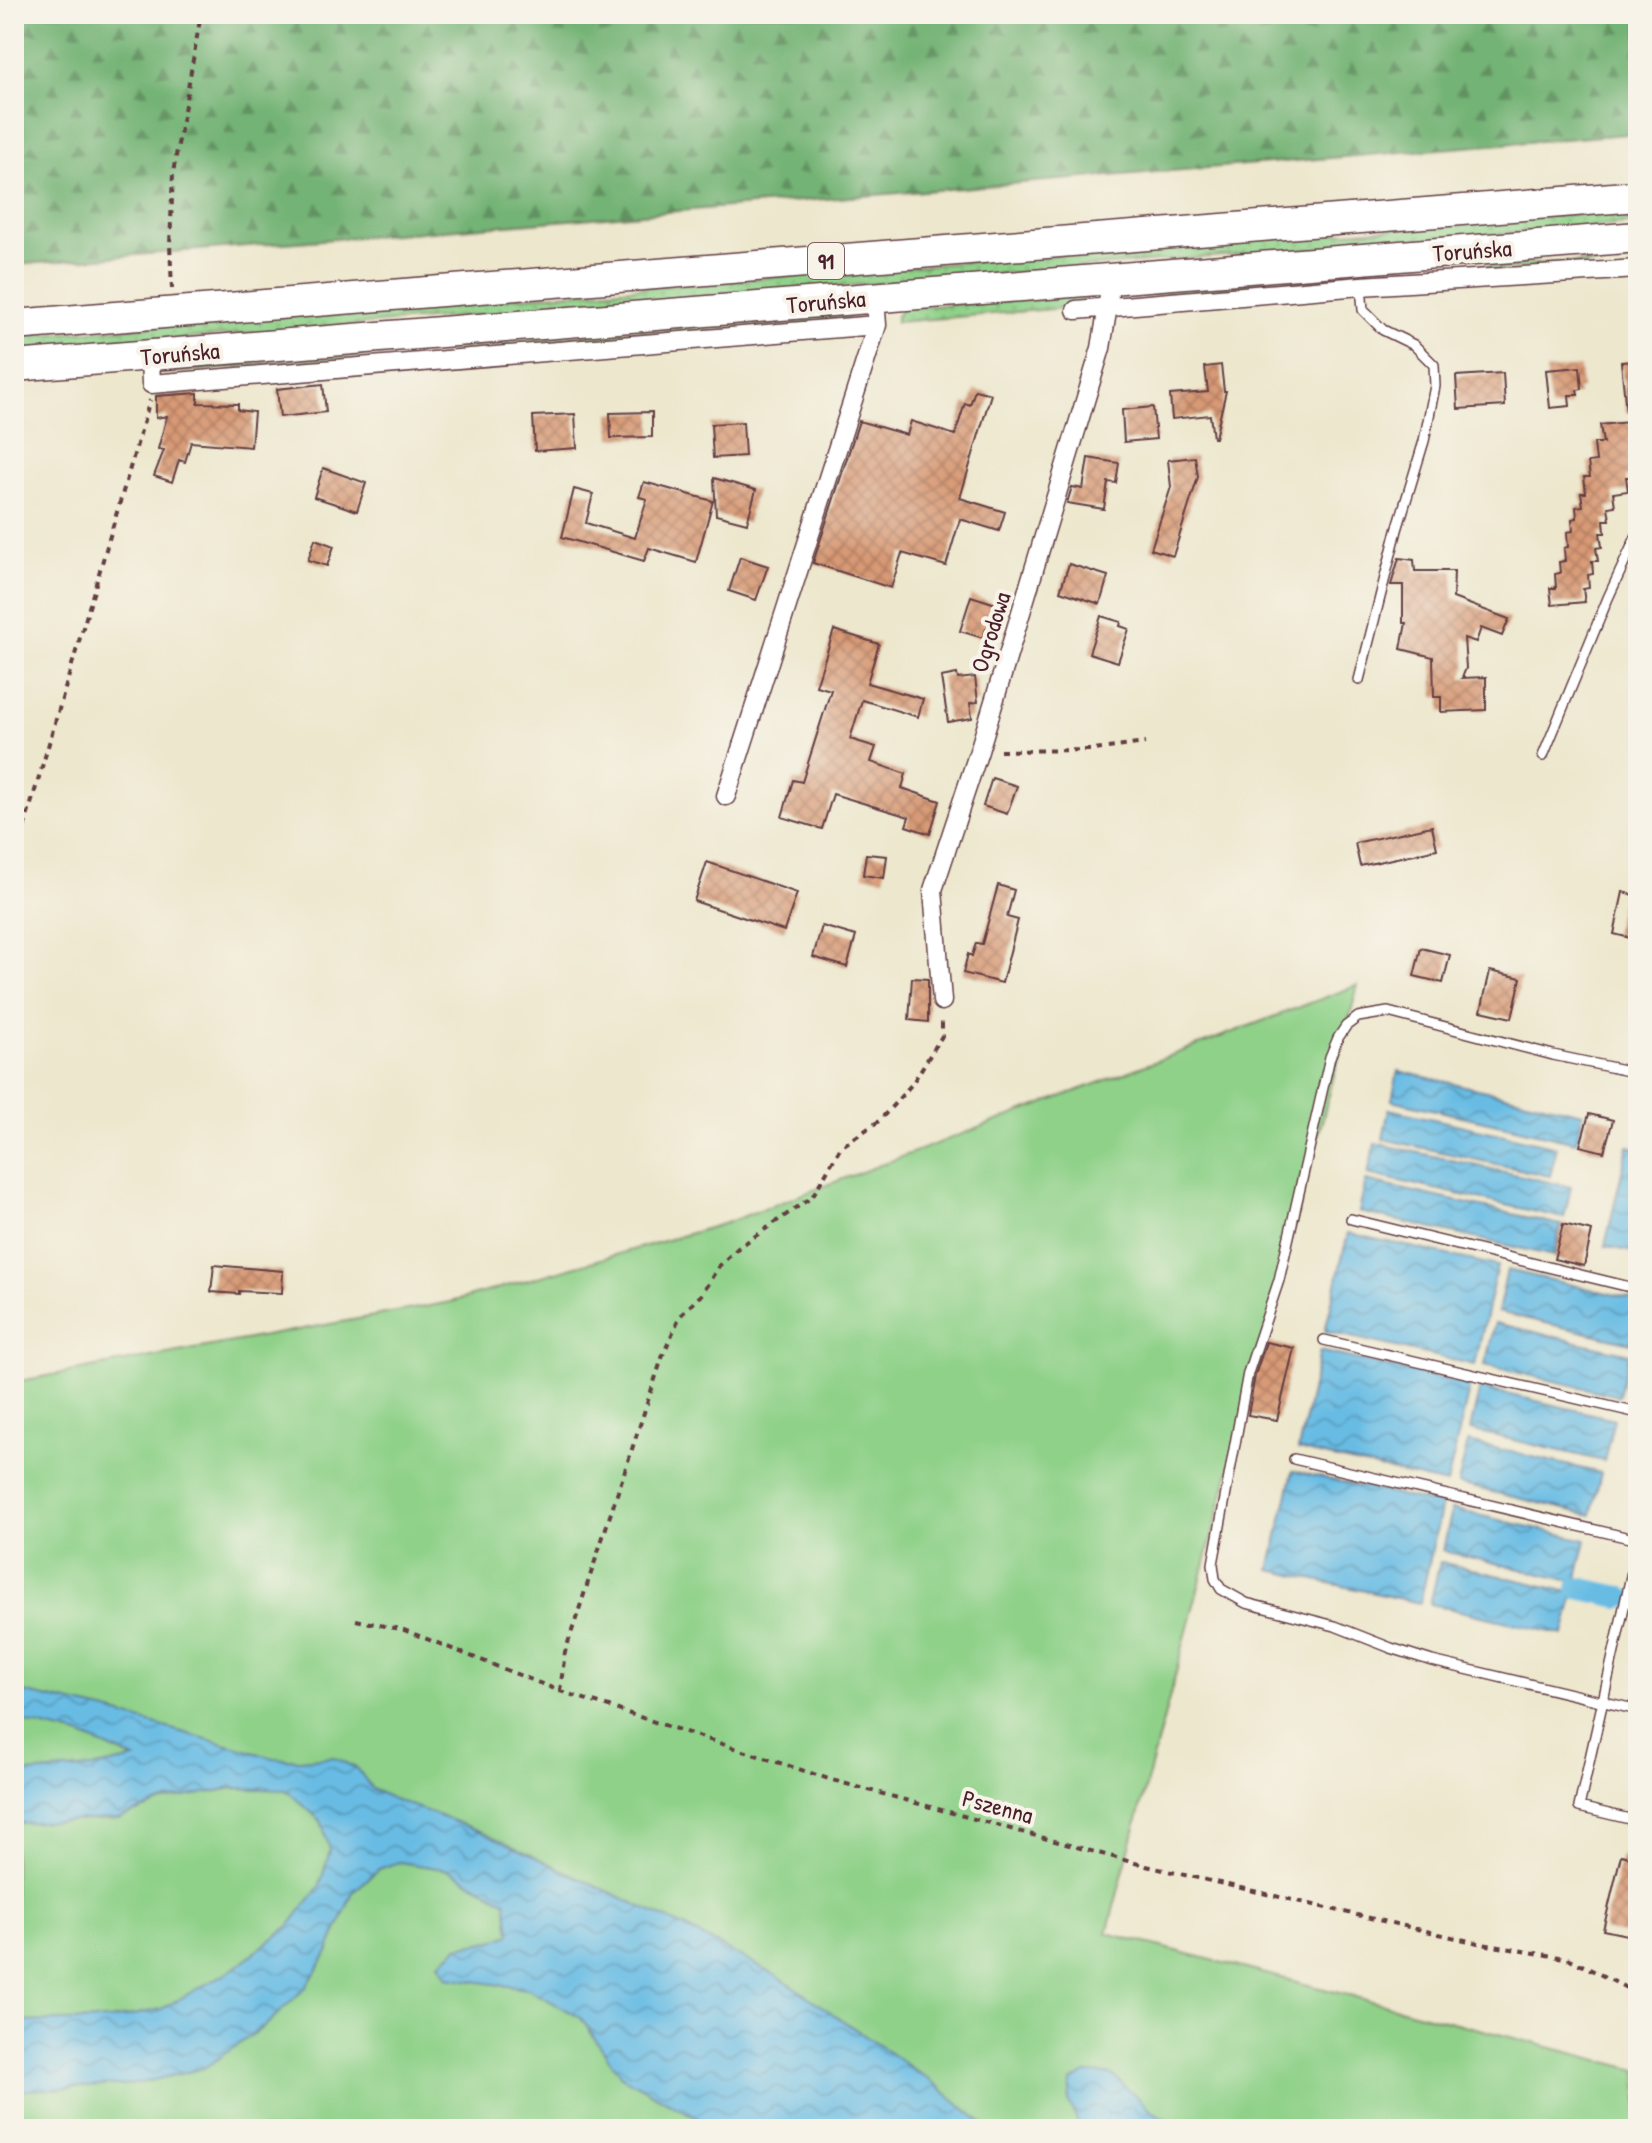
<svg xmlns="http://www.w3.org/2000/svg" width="1652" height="2143" viewBox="0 0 1652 2143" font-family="'Patrick Hand',sans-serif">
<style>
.grass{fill:url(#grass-dots);stroke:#6c785a;stroke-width:2}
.forest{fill:url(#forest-firs);stroke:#5e6950;stroke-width:2}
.green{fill:#8fd189;stroke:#6c785a;stroke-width:2}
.water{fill:url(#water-waves);stroke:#596e88;stroke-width:2}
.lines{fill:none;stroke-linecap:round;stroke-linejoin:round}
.canal{stroke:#68bce4;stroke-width:22}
.building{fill:url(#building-cross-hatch)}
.service-casing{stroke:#623d43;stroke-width:12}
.minor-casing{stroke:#623d43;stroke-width:21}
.primary-casing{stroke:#623d43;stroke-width:33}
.path{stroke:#623d43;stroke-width:4;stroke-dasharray:6 6;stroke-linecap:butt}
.service{stroke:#fff;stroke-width:9}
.minor{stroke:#fff;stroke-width:18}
.primary{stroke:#fff;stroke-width:30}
.labels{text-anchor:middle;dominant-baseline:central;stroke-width:8;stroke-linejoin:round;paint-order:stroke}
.shield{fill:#f7f3e8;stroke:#7e5f64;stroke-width:2}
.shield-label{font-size:22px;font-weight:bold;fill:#4a1f2b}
.street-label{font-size:24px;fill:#4a1f2b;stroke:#f7f3e8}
</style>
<defs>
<pattern id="grass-dots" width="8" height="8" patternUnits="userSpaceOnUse" patternTransform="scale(2)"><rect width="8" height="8" fill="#8fd189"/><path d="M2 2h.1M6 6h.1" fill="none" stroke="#7db376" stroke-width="1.8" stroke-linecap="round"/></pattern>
<pattern id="forest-firs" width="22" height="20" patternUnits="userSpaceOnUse" patternTransform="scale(2)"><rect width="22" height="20" fill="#73b375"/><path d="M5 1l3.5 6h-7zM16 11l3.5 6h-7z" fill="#609160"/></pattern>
<pattern id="water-waves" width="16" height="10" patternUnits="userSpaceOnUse" patternTransform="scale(2)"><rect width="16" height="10" fill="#68bce4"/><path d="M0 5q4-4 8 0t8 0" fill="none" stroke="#5898b9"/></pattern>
<pattern id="building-cross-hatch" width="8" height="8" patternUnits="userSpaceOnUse" patternTransform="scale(2)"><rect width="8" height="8" fill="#d89a76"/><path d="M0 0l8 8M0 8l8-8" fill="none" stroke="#b17d61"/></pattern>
</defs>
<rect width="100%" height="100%" fill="#f7f3e8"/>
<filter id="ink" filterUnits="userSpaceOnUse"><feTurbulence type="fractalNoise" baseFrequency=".0125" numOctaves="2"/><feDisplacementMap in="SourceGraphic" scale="16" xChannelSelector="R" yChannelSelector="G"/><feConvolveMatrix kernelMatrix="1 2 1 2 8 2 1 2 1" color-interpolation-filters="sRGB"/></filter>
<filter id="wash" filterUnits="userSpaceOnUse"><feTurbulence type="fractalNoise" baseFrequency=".006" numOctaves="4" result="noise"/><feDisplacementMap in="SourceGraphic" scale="32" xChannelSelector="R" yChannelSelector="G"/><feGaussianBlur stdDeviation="1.8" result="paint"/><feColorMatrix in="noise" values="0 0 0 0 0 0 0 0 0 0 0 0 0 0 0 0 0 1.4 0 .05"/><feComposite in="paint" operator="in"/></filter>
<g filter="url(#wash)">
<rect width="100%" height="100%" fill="#ede7cd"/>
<path class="grass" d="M1638 209V223L14 352V337Z
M1638 259V261C1551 269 1464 271 1377 277L1375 275V271C1463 264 1550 265 1638 259Z
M1352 275 1350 279 1126 297 1123 293 1124 290Z
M1095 295 1091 301 1076 307 896 322V316L903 308Z
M848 312V320L166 373 161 371Z"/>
<path class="forest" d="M14 14H1638V133L14 265Z"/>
<path class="green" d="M1358 985 1107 1933 1638 2070V2129H14V1382L451 1302 726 1223Z"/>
<path class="water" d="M1398 1071 1583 1113 1576 1142 1392 1100Z
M1389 1109 1557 1147 1550 1176 1383 1139Z
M1375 1143 1571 1187 1564 1218 1368 1174Z
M1628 1146 1638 1148V1253L1605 1246Z
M1366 1181 1561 1225 1554 1256 1359 1212Z
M1348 1233 1497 1266 1475 1365 1325 1331Z
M1507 1270 1638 1300 1631 1343 1498 1312Z
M1495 1323 1629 1354 1619 1396 1485 1365Z
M1320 1351 1470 1385 1447 1484 1298 1450Z
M1480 1388 1614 1419 1604 1461 1470 1430Z
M1468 1442 1601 1473 1591 1515 1458 1484Z
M1293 1471 1442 1505 1420 1603 1270 1570Z
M1452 1509 1586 1540 1576 1582 1443 1551Z
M1440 1562 1574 1593 1564 1635 1430 1604Z
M14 1690 104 1710 274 1758 300 1760 333 1757 358 1769 372 1789 391 1798 480 1831 684 1927 781 1978 935 2084 990 2129H717L621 2076 580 2017 528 1989 447 1977 440 1963 458 1947 492 1941 510 1934 506 1901 449 1870 399 1862 379 1869 353 1892 328 1952 306 1987 265 2026 204 2068 137 2084 14 2091V2022L110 2020 161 2009 235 1968 290 1925 320 1885 330 1850 321 1821 286 1790 234 1788 168 1800 118 1819 14 1823V1774L92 1768 135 1759 79 1735 14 1720Z
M1086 2073 1111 2074 1155 2113 1184 2129H1081L1069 2103 1071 2082Z"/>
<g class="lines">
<path class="canal" d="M1578 1588 1620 1597
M1636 1600 1638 1601"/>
</g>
<g id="blocks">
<path class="building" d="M1638 361V411L1626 412 1621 362Z
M1221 365 1224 391H1226L1215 438H1213L1210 415 1172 419 1170 395 1208 392 1205 367Z
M1580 367 1582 389 1577 390 1578 395H1569L1570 406 1550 408 1546 370Z
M1503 373 1505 406 1458 409 1456 376Z
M323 384 326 412 280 417 277 389Z
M975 390 991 394 960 498 1005 512 999 531 960 519 946 566 902 553 891 588 813 563 859 421 907 435 911 421 955 435 965 403 970 405Z
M198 393V403L238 404V410L254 412 251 447 191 442 185 462 179 460 172 482 154 476 164 450 158 449 167 416 156 418V396Z
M1153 407 1156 439 1124 442 1122 410Z
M652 412V437L611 438 610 413Z
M575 414 577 448 535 451 533 416Z
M1638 421V462L1631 463 1633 477H1626L1628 491 1613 493 1615 506 1608 507 1610 520H1604L1605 533H1600L1602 547 1596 548 1598 561H1592L1593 574 1588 575 1589 588 1583 589 1585 602 1552 605 1550 588H1556L1555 574 1560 573 1559 562 1565 561 1564 548 1568 547 1567 532 1573 531 1572 519 1577 518 1576 507 1583 506 1581 493H1586L1584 477H1590L1588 462 1596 461 1594 443H1603L1600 425Z
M743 422 745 456 713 458 711 424Z
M1195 457 1198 477 1173 556 1151 549 1171 487 1168 460Z
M1088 458 1119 463 1116 483 1108 482 1104 509 1067 503 1072 487 1083 489Z
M323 468 366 483 357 511 314 497Z
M714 478 756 490 747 523 716 515Z
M644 482 713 501 696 562 649 548 644 561 562 537 574 489 593 494 586 523 635 538 647 499 639 497Z
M315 539 334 546 327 566 308 560Z
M740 557 768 566 756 600 729 591Z
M1399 558 1414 560 1415 571H1454L1453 598 1509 619 1502 636 1481 628 1476 642 1464 638 1466 668 1462 678 1486 677V710L1441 712V697H1434L1433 657 1401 649 1406 623H1403V585H1391Z
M1069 564 1108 576 1100 604 1060 591Z
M971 596 999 605 991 631 986 629 983 638 960 631Z
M1101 616 1121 622 1120 626 1129 629 1118 662 1089 653Z
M834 630 879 644 867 683 923 699 918 717 862 700 850 739 876 747 871 762 906 774 902 788 940 801 930 834 906 826 909 817 833 794 822 829 782 817 793 780 802 782 831 690 816 686Z
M957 674 958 679 975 677 978 702 970 703 972 718 948 722 941 677Z
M992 778 1017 786 1007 814 983 806Z
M1432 826 1437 849 1360 866 1355 843Z
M866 854 887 856 884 878 863 875Z
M707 862 797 893 784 931 694 901Z
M998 885 1014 890 1007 917 1018 920 1002 983 963 973 968 954 972 956 976 943 982 944Z
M1623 892 1638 896V920L1634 939 1614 934Z
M822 926 856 936 847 967 813 957Z
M1421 948 1450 955 1443 983 1414 976Z
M1490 971 1521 978 1512 1018 1481 1011Z
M912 978 928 979V1022L909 1020Z
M1589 1114 1613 1120 1604 1152 1580 1146Z
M1563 1224 1592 1231 1584 1266 1554 1259Z
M214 1265 283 1271 282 1293 239 1291V1294L211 1292Z
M1266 1342 1294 1348 1277 1420 1248 1415 1255 1375Z
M1621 1855 1638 1859V1912L1632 1936 1603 1930Z"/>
</g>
</g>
<g filter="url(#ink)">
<use href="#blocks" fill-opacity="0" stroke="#623d43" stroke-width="2"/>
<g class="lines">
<defs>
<path id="service" d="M1359 680 1397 530 1424 441 1435 386 1434 365 1414 345 1383 330 1363 310 1361 286
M1543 756 1608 598 1638 533
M1638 1073 1553 1055 1388 1012 1358 1017 1346 1026 1338 1038 1330 1057 1279 1280 1248 1373 1213 1564 1215 1579 1221 1589 1246 1603 1335 1626 1391 1648 1432 1661 1638 1710
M1351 1219 1638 1289
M1324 1340 1638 1413
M1294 1459 1638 1540
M1638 1545 1579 1807 1638 1821"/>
<path id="minor" d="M1076 310 1361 286 1638 269
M150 356 151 384 877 325 875 298
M726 796 877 325
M942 1001 933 890 979 751 1101 348 1108 306 1110 279"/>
<path id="primary" d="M14 325 1638 196
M14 366 1638 237"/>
</defs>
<use href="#service" class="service-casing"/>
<use href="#minor" class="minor-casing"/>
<use href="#primary" class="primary-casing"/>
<path class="path" d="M172 289 170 245 173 173 201 14
M1000 751 1094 750 1145 743
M14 862 150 400
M356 1620 404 1630 560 1691 832 1780 1146 1866 1482 1944 1570 1959 1638 1994
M560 1691 565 1652 663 1355 680 1316 701 1295 719 1266 738 1248 812 1197 841 1147 879 1121 912 1084 942 1036V1019"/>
<use href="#service" class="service"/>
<use href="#minor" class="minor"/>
<use href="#primary" class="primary"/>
</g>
</g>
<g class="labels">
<rect class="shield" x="808" y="243" width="36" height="36" rx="6"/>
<g class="shield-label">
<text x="826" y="261">91</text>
</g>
<g class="street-label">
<text transform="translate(1472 250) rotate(-4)">Toruńska</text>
<text transform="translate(826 301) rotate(-5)">Toruńska</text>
<text transform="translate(180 353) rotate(-5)">Toruńska</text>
<text transform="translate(990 632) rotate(-73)">Ogrodowa</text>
<text transform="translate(998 1806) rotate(15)">Pszenna</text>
</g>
</g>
<rect width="1652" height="2143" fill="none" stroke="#f7f3e8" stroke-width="48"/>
</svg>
